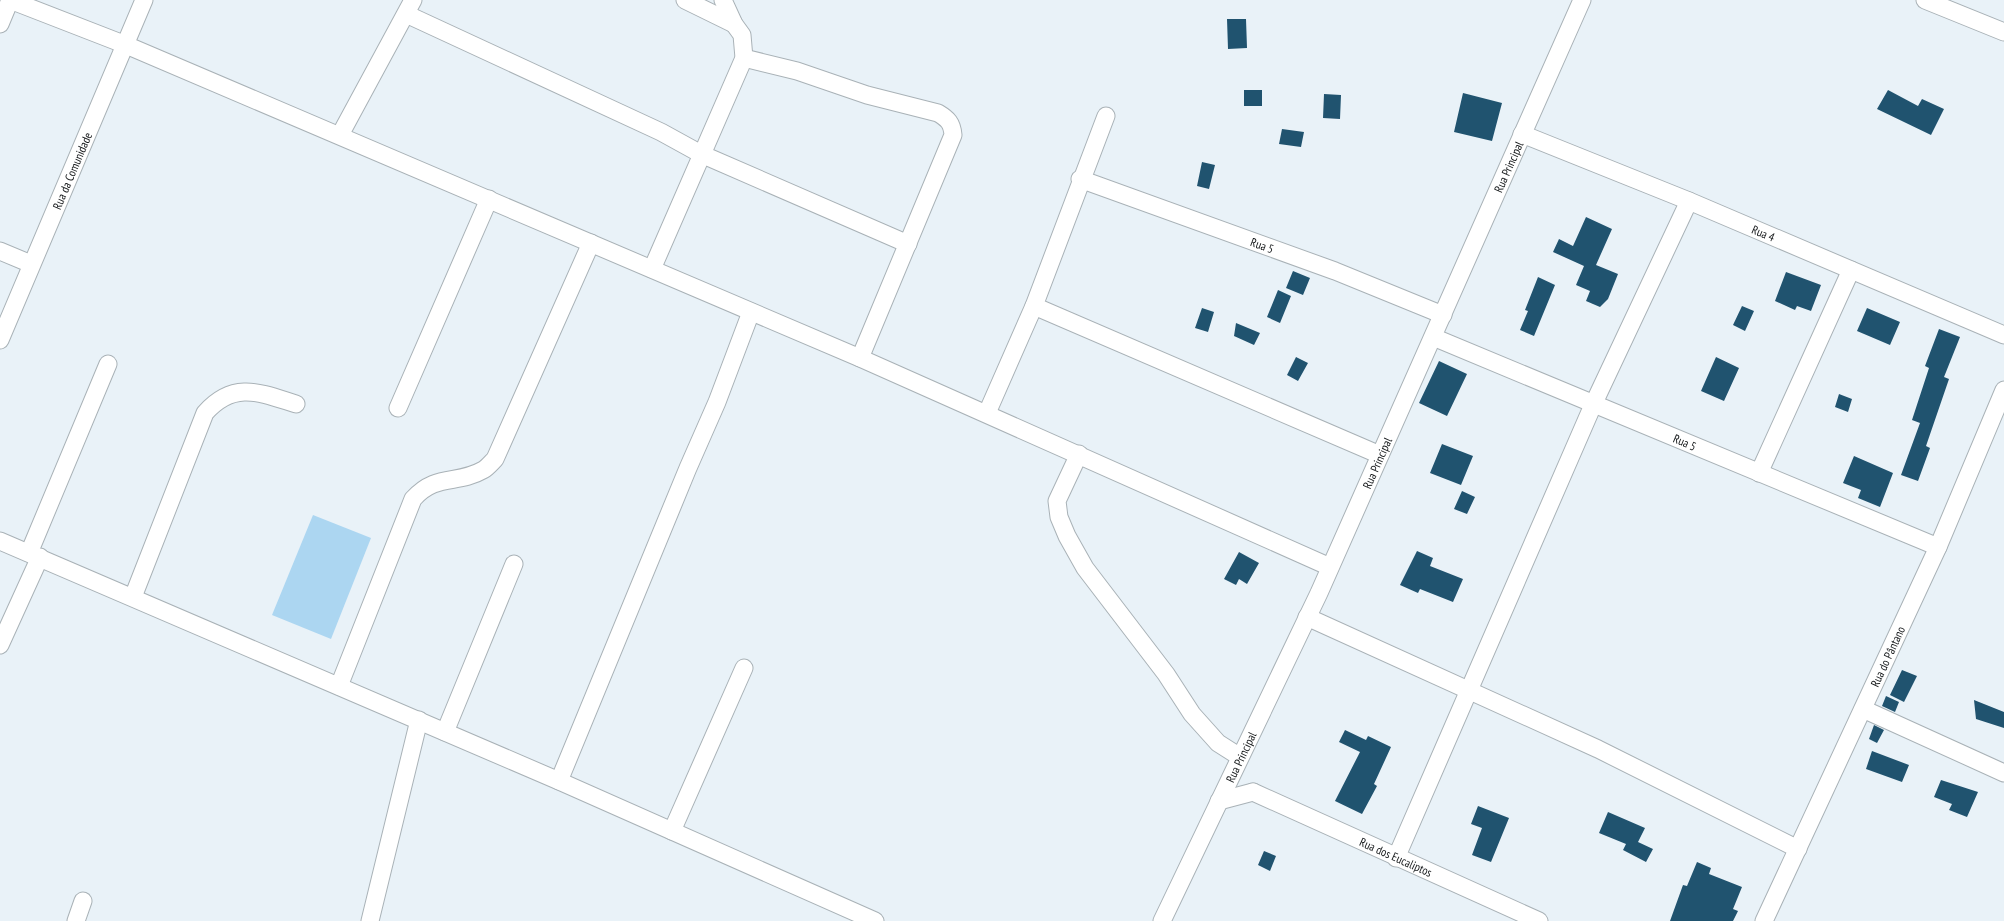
<svg xmlns="http://www.w3.org/2000/svg" width="2004" height="921" viewBox="0 0 2004 921" font-family="'PT Sans Narrow',sans-serif">
<style>
.green{fill:#acd6f1}
.building{fill:#20536f}
.lines{fill:none;stroke-linecap:round;stroke-linejoin:round}
.street-casing{stroke:#a9b2b7;stroke-width:19}
.street{stroke:#fff;stroke-width:17}
.labels{text-anchor:middle;dominant-baseline:central;stroke-width:4;stroke-linejoin:round;paint-order:stroke}
.street-label{font-size:12px;fill:#15181a;stroke:#fff}
</style>
<rect width="100%" height="100%" fill="#e9f2f8"/>
<path class="green" d="M313 515 371 538 331 639 272 615Z"/>
<path class="building" d="M1227 19H1246L1247 48 1228 49Z
M1244 90H1262V106H1244Z
M1888 90 1918 106 1922 99 1944 109 1931 135 1877 109Z
M1463 93 1502 103 1492 141 1454 132Z
M1324 94 1341 95 1340 119 1323 118Z
M1282 129 1304 132 1301 147 1279 144Z
M1202 162 1215 165 1209 189 1197 186Z
M1586 217 1612 229 1596 265 1618 274 1608 299 1600 307 1586 301 1590 291 1576 285 1584 266 1553 252 1559 239 1573 246Z
M1293 271 1310 278 1303 295 1286 288Z
M1786 272 1821 285 1811 311 1797 306 1795 310 1775 301Z
M1538 277 1555 285 1534 336 1520 330 1528 311 1525 310Z
M1278 290 1291 296 1280 323 1267 317Z
M1742 306 1754 311 1745 331 1733 325Z
M1202 308 1214 312 1208 332 1195 328Z
M1867 308 1900 322 1890 345 1857 331Z
M1236 323 1260 333 1254 345 1234 336Z
M1939 329 1960 337 1944 377 1949 379 1926 446 1930 448 1918 481 1901 475 1920 423 1912 420 1929 368 1925 366Z
M1296 357 1308 363 1298 381 1287 375Z
M1716 357 1739 368 1724 401 1701 391Z
M1439 361 1467 374 1447 416 1419 403Z
M1839 394 1852 399 1848 412 1835 407Z
M1442 444 1473 456 1461 485 1430 473Z
M1854 456 1893 473 1880 507 1858 498 1861 490 1843 483Z
M1462 491 1475 497 1467 514 1454 509Z
M1417 551 1433 558 1430 566 1463 579 1453 602 1420 589 1418 593 1400 585Z
M1239 552 1259 563 1247 584 1239 579 1236 585 1224 579Z
M1902 670 1917 676 1904 702 1890 695Z
M1886 696 1899 702 1895 712 1882 706Z
M1974 700 2004 712V728L1976 719Z
M1874 725 1884 730 1877 743 1869 739Z
M1345 730 1366 740 1368 736 1391 747 1374 784 1377 786 1362 814 1335 801 1360 752 1339 742Z
M1872 751 1909 765 1902 782 1866 769Z
M1941 780 1978 792 1967 817 1949 810 1952 804 1934 797Z
M1478 806 1509 818 1491 862 1472 855 1482 828 1471 824Z
M1608 812 1645 828 1638 842 1653 849 1646 862 1623 850 1626 844 1599 833Z
M1264 851 1276 856 1270 871 1258 865Z
M1697 862 1711 868 1709 874 1742 887 1733 909 1738 911 1733 921H1670L1683 885 1687 886Z"/>
<g class="lines">
<defs>
<g id="street">
<path d="M10 0 126 45 860 358 1330 567"/>
<path d="M685 0 734 24"/>
<path d="M1925 0 2004 32"/>
<path d="M406 14 661 132 701 154 908 244"/>
<path d="M0 24 10 0"/>
<path d="M744 58 797 71 867 95 938 113C948 119 952 123 953 135L860 358"/>
<path id="s1" d="M1522 134 1689 201 2004 335"/>
<path d="M340 135 413 0"/>
<path id="s2" d="M1080 179 1335 271 1443 315"/>
<path d="M0 251 31 264"/>
<path d="M652 269 744 58 742 35 734 24 723 0"/>
<path d="M1034 306 1380 455"/>
<path id="s3" d="M1433 337 1938 547"/>
<path id="s4" d="M0 340 144 0"/>
<path d="M398 408 489 199"/>
<path d="M987 413 1034 306 1106 116"/>
<path d="M1079 454 1057 501 1059 517 1067 536 1085 568 1166 674 1192 714 1218 743 1240 757"/>
<path d="M1759 473 1851 270"/>
<path d="M0 541 559 781 875 921"/>
<path d="M29 553 108 364"/>
<path d="M133 597 205 413C234 380 261 393 296 404"/>
<path d="M1307 617 1598 749 1798 849"/>
<path d="M0 645 40 557"/>
<path d="M339 686 413 499C436 473 457 485 483 470 487 468 491 463 495 459L591 243"/>
<path d="M1863 709 2004 773"/>
<path d="M445 732 514 564"/>
<path d="M559 781 688 468 717 402 751 312"/>
<path id="s5" d="M1253 792 1539 921"/>
<path d="M1219 801 1253 792"/>
<path d="M672 831 744 668"/>
<path d="M1396 858 1593 405 1689 201"/>
<path d="M76 921 83 901"/>
<path d="M370 921 419 720"/>
<path id="s6" d="M1162 921 1319 593 1582 0"/>
<path id="s7" d="M1764 921 1938 547 2004 390"/>
</g>
</defs>
<use href="#street" class="street-casing"/>
<use href="#street" class="street"/>
</g>
<g class="labels">
<g class="street-label">
<text stroke="none"><textPath href="#s6" startOffset="830">Rua Principal</textPath></text>
<text stroke="none"><textPath href="#s4" startOffset="184">Rua da Comunidade</textPath></text>
<text stroke="none"><textPath href="#s1" startOffset="261">Rua 4</textPath></text>
<text stroke="none"><textPath href="#s2" startOffset="194">Rua 5</textPath></text>
<text stroke="none"><textPath href="#s3" startOffset="273">Rua 5</textPath></text>
<text stroke="none"><textPath href="#s6" startOffset="506">Rua Principal</textPath></text>
<text stroke="none"><textPath href="#s7" startOffset="292">Rua do Pântano</textPath></text>
<text stroke="none"><textPath href="#s6" startOffset="182">Rua Principal</textPath></text>
<text stroke="none"><textPath href="#s5" startOffset="157">Rua dos Eucaliptos</textPath></text>
</g>
</g>
</svg>
